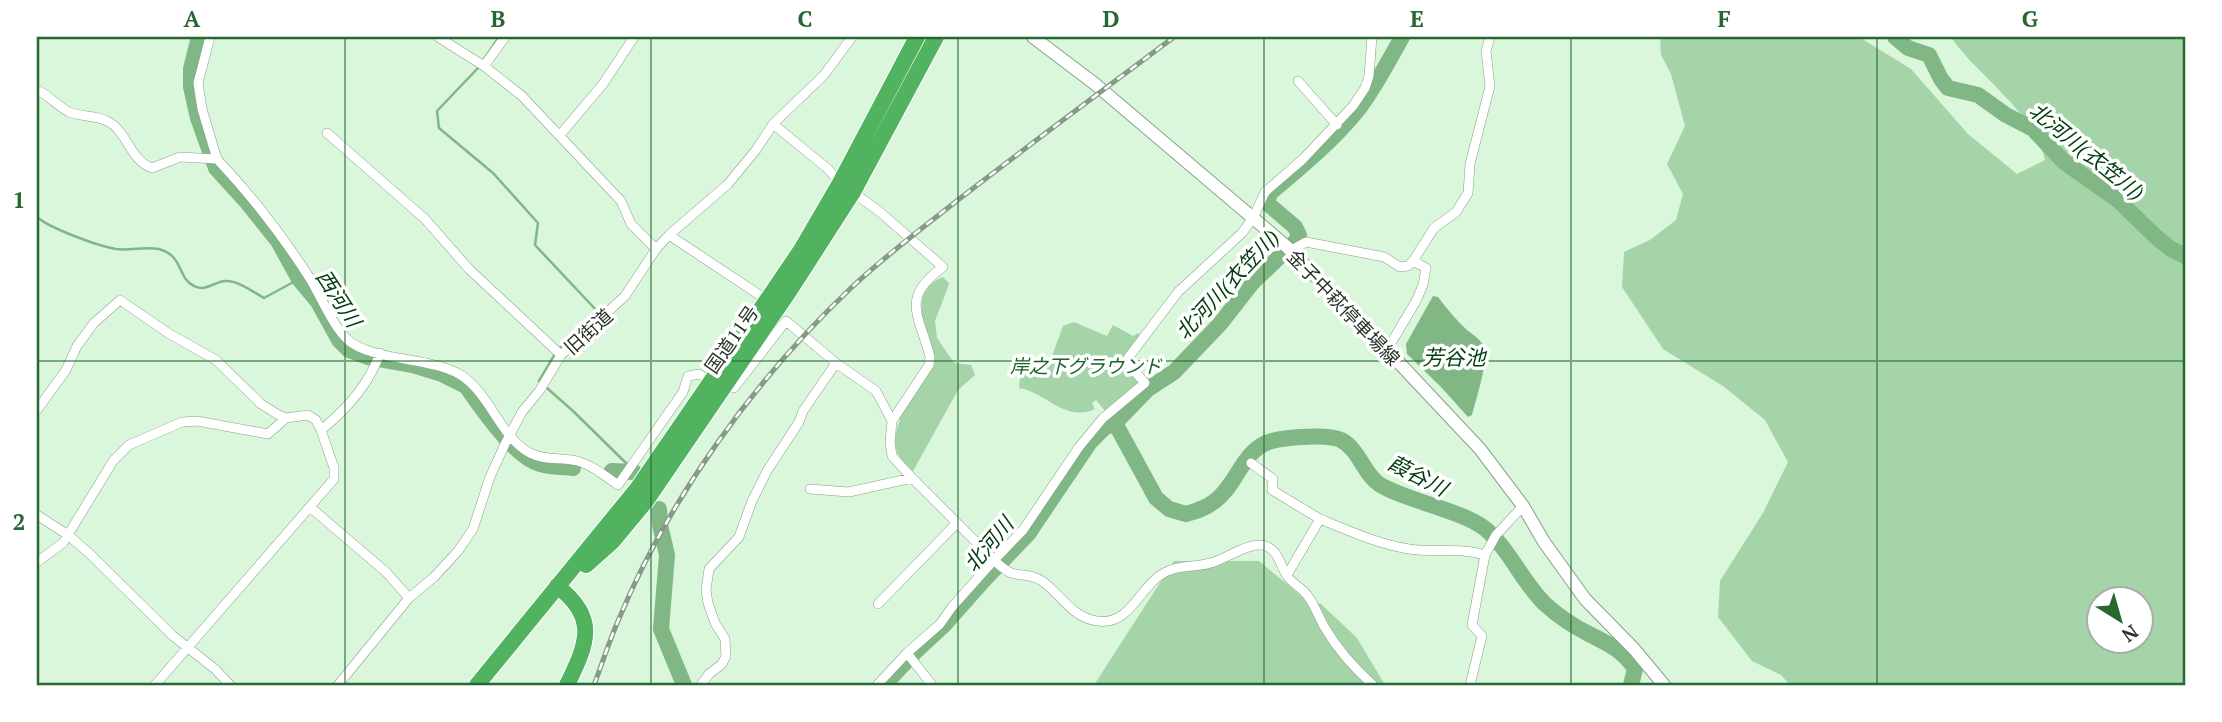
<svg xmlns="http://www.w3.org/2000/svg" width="2222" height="722" viewBox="0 0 2222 722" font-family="'PT Serif','Noto Sans JP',serif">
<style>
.green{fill:#a5d4a8;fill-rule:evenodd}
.water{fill:#81b785}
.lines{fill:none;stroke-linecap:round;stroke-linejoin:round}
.stream{stroke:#81b785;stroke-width:2.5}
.river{stroke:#81b785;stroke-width:16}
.street-casing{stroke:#87a289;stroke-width:10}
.secondary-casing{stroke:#87a289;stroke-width:14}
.highway-casing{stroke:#fff;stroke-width:18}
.street{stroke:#fff;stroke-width:9}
.secondary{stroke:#fff;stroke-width:12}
.highway{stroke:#51b35f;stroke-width:16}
.rail-casing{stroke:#869a87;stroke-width:5}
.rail{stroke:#fff;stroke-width:2.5;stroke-dasharray:8;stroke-linecap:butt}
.grid{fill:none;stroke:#276731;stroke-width:2;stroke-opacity:0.55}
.labels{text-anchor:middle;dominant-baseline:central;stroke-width:7;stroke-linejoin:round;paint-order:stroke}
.street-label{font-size:19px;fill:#283328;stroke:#fff}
.park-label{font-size:19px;font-style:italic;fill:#156426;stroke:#fff}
.water-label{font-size:21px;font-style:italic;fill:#003d0e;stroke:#fff}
.neatline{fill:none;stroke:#276731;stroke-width:2.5}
.grid-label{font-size:23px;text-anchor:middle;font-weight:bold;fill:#276731}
</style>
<rect width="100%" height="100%" fill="#daf6db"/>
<path class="green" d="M1660 37H1859L1911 69 1968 134 2017 174 2045 160C2033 110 1979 78 1951 37H2185V685H1790L1781 675 1752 661 1718 617 1720 581 1763 513 1788 462 1765 420 1723 386 1663 349 1622 287 1624 252 1650 240 1676 220 1683 194 1667 164 1685 126 1671 74 1661 55ZM2100 600H2142V642H2100Z
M943 277 949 283 948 287 935 321 937 338 954 363 971 365 975 375 958 390 913 471C894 456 891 442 900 420L898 415 935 364C931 357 929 347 927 338 920 314 915 287 943 277Z
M1074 322 1107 336 1113 325 1133 336 1138 333 1140 336 1124 357V367L1138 382 1137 385 1105 411 1096 400 1092 403 1095 409C1065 423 1046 392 1019 388L1021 368 1052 356 1063 326Z
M1174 561H1259L1312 605 1320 603 1357 638 1385 685H1094Z"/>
<path class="water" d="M1433 296 1438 297C1447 309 1456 320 1467 330 1473 335 1479 338 1483 345 1490 358 1476 399 1472 415L1468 417 1441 387 1407 354 1406 344Z"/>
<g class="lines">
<path class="stream" d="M499 37 478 68 437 111 439 128 493 173 538 223 535 245 597 311C591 327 570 335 559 349
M37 217C49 228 98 246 116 249 130 251 145 246 159 249 184 256 177 278 194 286 205 292 214 282 225 281 238 280 253 292 264 298L299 279
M555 354 539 381 573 411 628 465"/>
<path class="river" d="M199 37 191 69V87L198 118 216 168 246 201 278 241 299 279 318 302 339 340 349 350 368 357 413 365 442 374 466 386C481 407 515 458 540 464 551 467 562 467 573 468
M1895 37 1908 48 1929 55 1941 79 1948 88 1978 95 2006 115 2033 129 2064 162 2119 201 2155 236 2171 249 2185 256
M1115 423 1156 498 1169 509 1186 514C1196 511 1206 508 1215 501 1238 484 1242 449 1272 441 1287 437 1327 434 1341 440 1359 449 1363 473 1379 484 1407 502 1469 511 1490 533 1512 554 1523 583 1545 604 1557 615 1575 627 1589 634 1607 643 1624 651 1635 669L1631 685
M612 471 634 472
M659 509 660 525 667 555 661 629 684 685
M884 685 915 652 944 625 983 581 1028 534 1090 442 1104 428 1115 423 1148 389 1174 372 1220 324 1252 283 1296 241 1299 235 1295 227 1267 203 1270 193C1301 167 1335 139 1360 107 1376 85 1389 61 1402 37"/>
<defs>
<path id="street" d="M210 37 198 83 202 109 217 159
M438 37 484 66 522 96 621 201 631 224 656 249
M1372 37 1369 76 1365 88 1353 106 1303 159 1265 192 1253 218 1242 233 1178 292 1128 358V364L1145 383 1103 418 1079 447 1023 530 994 560C999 565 1005 570 1011 573 1021 576 1033 574 1042 581 1061 594 1071 617 1097 621 1130 626 1139 588 1162 574 1178 564 1197 568 1214 562 1229 557 1254 539 1268 547 1280 553 1280 567 1288 577 1293 584 1302 588 1307 595 1315 605 1319 618 1325 628 1338 650 1354 668 1373 685
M484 66 505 37
M1298 81 1337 125
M37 90C49 95 57 106 69 112 81 117 96 115 107 121 128 131 129 160 152 168L180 157 217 159C251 195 282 235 309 277 321 296 332 325 348 340 372 361 429 357 459 374 490 392 499 436 530 453 545 461 561 457 577 461 592 465 605 476 618 485L683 392 688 376 699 374 722 388H734L786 321 836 363 803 411 799 422 767 471 752 501 739 537 709 569 706 590 708 603 715 623 725 639 726 656 722 664 709 674 701 685
M773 124 828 169 840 183 880 212 943 267C900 298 919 314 930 357L929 365 892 421
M327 133 425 219 469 269 561 355
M560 135 603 84 634 37
M669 235 767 300
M1290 251 1306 242 1384 257 1400 267 1408 266 1413 261 1434 228 1456 212 1468 193 1470 164 1490 86 1486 51 1490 37
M1387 350 1416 301 1423 285 1426 268 1413 261
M37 410 66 370 77 346 94 323 120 300 168 333 216 360 261 404 277 414 286 418 308 415 316 420 321 430
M1251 463 1273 479 1272 490 1320 519
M810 489 849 492 912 478 892 456 890 442 892 421 876 391 836 363
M310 507 386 572 409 598
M37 515 68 535 90 554 173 636 215 669 230 685
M37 562 63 543 113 461 129 445 182 422 197 421 268 434 286 418
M1287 575 1320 519C1349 531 1378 544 1409 549 1434 553 1460 547 1485 555L1496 535 1523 506
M878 604 957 523
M907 653 932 685
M155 685 334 479V468L321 430C347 409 369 385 380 353
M338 685 409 598 434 577 458 551 473 529 490 477 505 444 522 412 540 390 561 355 625 296 656 249 669 235 728 184 756 150 773 124 824 75 852 37
M877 685 907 653 940 624 952 607 994 560 912 478
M1470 685 1482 636 1472 625 1485 555"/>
<path id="secondary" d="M1033 37 1095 84 1286 246 1387 350 1480 449 1523 506 1544 542 1585 599 1634 649 1664 685"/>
<path id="highway" d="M586 565 613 541 646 501 790 290 853 192 936 37
M557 586C599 618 587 644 567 685
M477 685 637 489 767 300 801 250 840 183 917 37"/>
</defs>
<use href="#street" class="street-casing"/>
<use href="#secondary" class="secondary-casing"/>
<use href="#highway" class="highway-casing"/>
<use href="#street" class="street"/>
<use href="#secondary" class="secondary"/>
<use href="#highway" class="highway"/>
<defs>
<path id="rail" d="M594 685C602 664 609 642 618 621 669 498 755 379 851 288 885 256 922 228 958 200 1029 145 1102 91 1174 37"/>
</defs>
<use href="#rail" class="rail-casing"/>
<use href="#rail" class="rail"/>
</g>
<path class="grid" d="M345 37V685M651 37V685M958 37V685M1264 37V685M1571 37V685M1877 37V685M37 361H2185"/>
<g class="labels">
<g class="street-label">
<text transform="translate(1344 307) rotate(46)">金子中萩停車場線</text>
<text transform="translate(588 331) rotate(-42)">旧街道</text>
<text transform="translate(731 339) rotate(-55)">国道11号</text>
</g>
<g class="park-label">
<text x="1086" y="365">岸之下グラウンド</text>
</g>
<g class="water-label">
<text transform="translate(2087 151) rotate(39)">北河川(衣笠川)</text>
<text transform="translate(1227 284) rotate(-47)">北河川(衣笠川)</text>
<text transform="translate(339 298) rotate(57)">西河川</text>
<text x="1454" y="357">芳谷池</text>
<text transform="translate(1418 475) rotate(27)">葭谷川</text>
<text transform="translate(988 544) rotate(-50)">北河川</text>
</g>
</g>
<rect width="2222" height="722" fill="none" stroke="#ffffff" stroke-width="77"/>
<g transform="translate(2120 620) rotate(143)"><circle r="33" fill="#ffffff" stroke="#a9ada9" stroke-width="2"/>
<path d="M0-5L12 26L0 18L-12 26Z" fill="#276731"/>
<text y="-10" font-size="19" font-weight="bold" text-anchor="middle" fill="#283328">N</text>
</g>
<rect x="38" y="38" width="2146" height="646" class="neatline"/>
<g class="grid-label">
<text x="192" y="27">A</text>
<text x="498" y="27">B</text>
<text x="805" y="27">C</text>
<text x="1111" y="27">D</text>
<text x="1417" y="27">E</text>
<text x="1724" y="27">F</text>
<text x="2030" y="27">G</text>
<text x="19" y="208">1</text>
<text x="19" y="530">2</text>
</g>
</svg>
